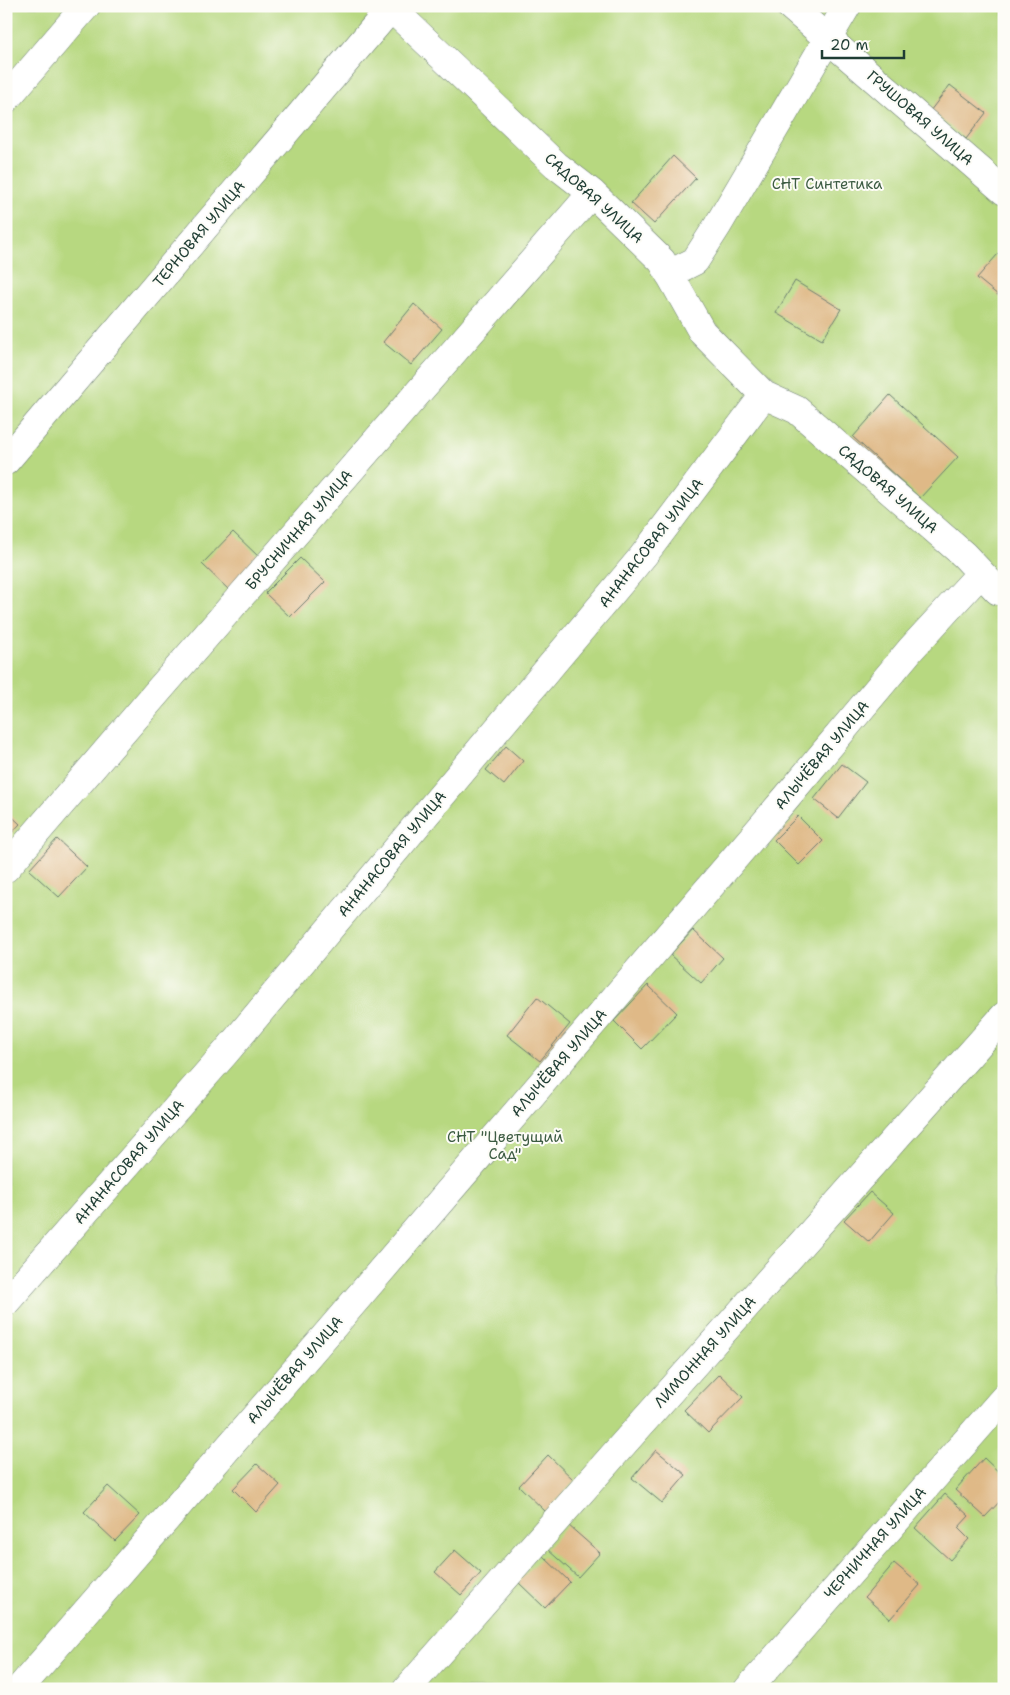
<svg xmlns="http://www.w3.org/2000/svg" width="1010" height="1695" viewBox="0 0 1010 1695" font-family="'Shantell Sans',sans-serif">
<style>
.green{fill:#b7d880;stroke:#6b8a5a}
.building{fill:#dfb987}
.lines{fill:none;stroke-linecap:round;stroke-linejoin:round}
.minor-casing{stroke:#697b6f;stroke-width:29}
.minor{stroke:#fff;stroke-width:28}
.labels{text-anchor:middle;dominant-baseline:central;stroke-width:4;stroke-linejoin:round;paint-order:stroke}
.street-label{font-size:15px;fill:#1f3d34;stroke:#fdfcf7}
.park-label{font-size:15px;fill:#3d5c43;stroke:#fdfcf7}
</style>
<rect width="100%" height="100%" fill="#fdfcf7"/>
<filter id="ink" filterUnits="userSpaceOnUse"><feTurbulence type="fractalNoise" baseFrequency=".02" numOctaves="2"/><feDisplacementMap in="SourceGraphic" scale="10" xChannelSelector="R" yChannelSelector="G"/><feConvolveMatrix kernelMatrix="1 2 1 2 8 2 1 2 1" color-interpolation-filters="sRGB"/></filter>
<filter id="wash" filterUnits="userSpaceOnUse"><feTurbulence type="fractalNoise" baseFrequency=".0096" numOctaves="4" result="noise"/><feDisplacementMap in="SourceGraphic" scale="20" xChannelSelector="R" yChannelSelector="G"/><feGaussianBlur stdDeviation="1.12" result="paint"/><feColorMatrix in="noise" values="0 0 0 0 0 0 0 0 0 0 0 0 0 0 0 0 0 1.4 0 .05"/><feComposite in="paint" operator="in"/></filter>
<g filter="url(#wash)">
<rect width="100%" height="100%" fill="#f3efdc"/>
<path class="green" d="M6 6H1004V583L1002 585 669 282 809 431 1004 602V1689H6Z"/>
<g id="blocks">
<path class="building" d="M950 85 986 113 966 139 930 111Z
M673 156 696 178 654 224 631 203Z
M1004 247V300L977 278Z
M795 281 841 309 822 340 776 313Z
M414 304 442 329 411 365 383 342Z
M890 395 958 457 920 498 853 437Z
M233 532 261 559 230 591 202 564Z
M300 558 325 582 290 617 265 593Z
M506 746 523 761 504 785 486 770Z
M842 764 866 782 838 818 814 799Z
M6 811 20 824 6 839Z
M798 816 823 841 799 865 774 840Z
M57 839 87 867 59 897 29 870Z
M693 930 723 958 701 983 670 955Z
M648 985 677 1013 642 1049 614 1021Z
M537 997 570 1024 540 1061 507 1035Z
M870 1192 894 1213 869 1242 844 1220Z
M719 1374 743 1397 708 1433 684 1410Z
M656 1450 686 1475 662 1503 632 1478Z
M548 1455 575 1481 546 1512 519 1486Z
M984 1458 1004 1477V1497L985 1517 955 1490Z
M257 1464 280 1485 256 1512 233 1489Z
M108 1486 140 1515 115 1541 84 1512Z
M945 1494 969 1516 958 1528 969 1539 950 1560 915 1528Z
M568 1525 600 1553 578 1577 547 1549Z
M455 1550 481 1573 461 1595 435 1572Z
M543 1556 570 1582 545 1608 518 1582Z
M894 1563 920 1585 890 1619 865 1597Z"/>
</g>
</g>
<g filter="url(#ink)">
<use href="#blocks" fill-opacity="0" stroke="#697b6f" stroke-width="1"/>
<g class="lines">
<defs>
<path id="minor" d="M389 6 556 165 592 193 662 261 702 332 764 395 797 410 964 555 998 591 1004 592
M790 6 1004 191
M6 99 86 6
M669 274 695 261 718 225 847 6
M6 461 391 8
M6 868 159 690 592 193
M6 1302 226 1052 643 556 764 395
M19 1689 331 1329 786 798 911 649 981 573
M407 1689 610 1459 1004 1016
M748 1689 1004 1398"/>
</defs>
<use href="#minor" class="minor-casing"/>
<use href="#minor" class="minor"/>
</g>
</g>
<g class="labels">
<g class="street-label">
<text transform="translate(920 118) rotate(41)">ГРУШОВАЯ УЛИЦА</text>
<text transform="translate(594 198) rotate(42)">САДОВАЯ УЛИЦА</text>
<text transform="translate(199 234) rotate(-50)">ТЕРНОВАЯ УЛИЦА</text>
<text transform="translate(888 489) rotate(41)">САДОВАЯ УЛИЦА</text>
<text transform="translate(299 530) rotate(-49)">БРУСНИЧНАЯ УЛИЦА</text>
<text transform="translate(651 543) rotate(-52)">АНАНАСОВАЯ УЛИЦА</text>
<text transform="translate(822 755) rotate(-50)">АЛЫЧЁВАЯ УЛИЦА</text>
<text transform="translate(392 854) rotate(-50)">АНАНАСОВАЯ УЛИЦА</text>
<text transform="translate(559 1063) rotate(-49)">АЛЫЧЁВАЯ УЛИЦА</text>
<text transform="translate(129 1162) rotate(-49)">АНАНАСОВАЯ УЛИЦА</text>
<text transform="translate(705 1352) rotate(-48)">ЛИМОННАЯ УЛИЦА</text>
<text transform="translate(295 1370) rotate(-49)">АЛЫЧЁВАЯ УЛИЦА</text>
<text transform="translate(875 1543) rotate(-48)">ЧЕРНИЧНАЯ УЛИЦА</text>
</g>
<g class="park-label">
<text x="827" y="184">СНТ Синтетика</text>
<text x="505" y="1137">СНТ "Цветущий<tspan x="505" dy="17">Сад"</tspan></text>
</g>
</g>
<rect width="1010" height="1695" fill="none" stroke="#fdfcf7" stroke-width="25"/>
<path d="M822 50v8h82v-8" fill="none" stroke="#1f3d34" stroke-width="2.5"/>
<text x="830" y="50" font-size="15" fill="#1f3d34" stroke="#fdfcf7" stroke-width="4" paint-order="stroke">20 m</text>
</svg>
